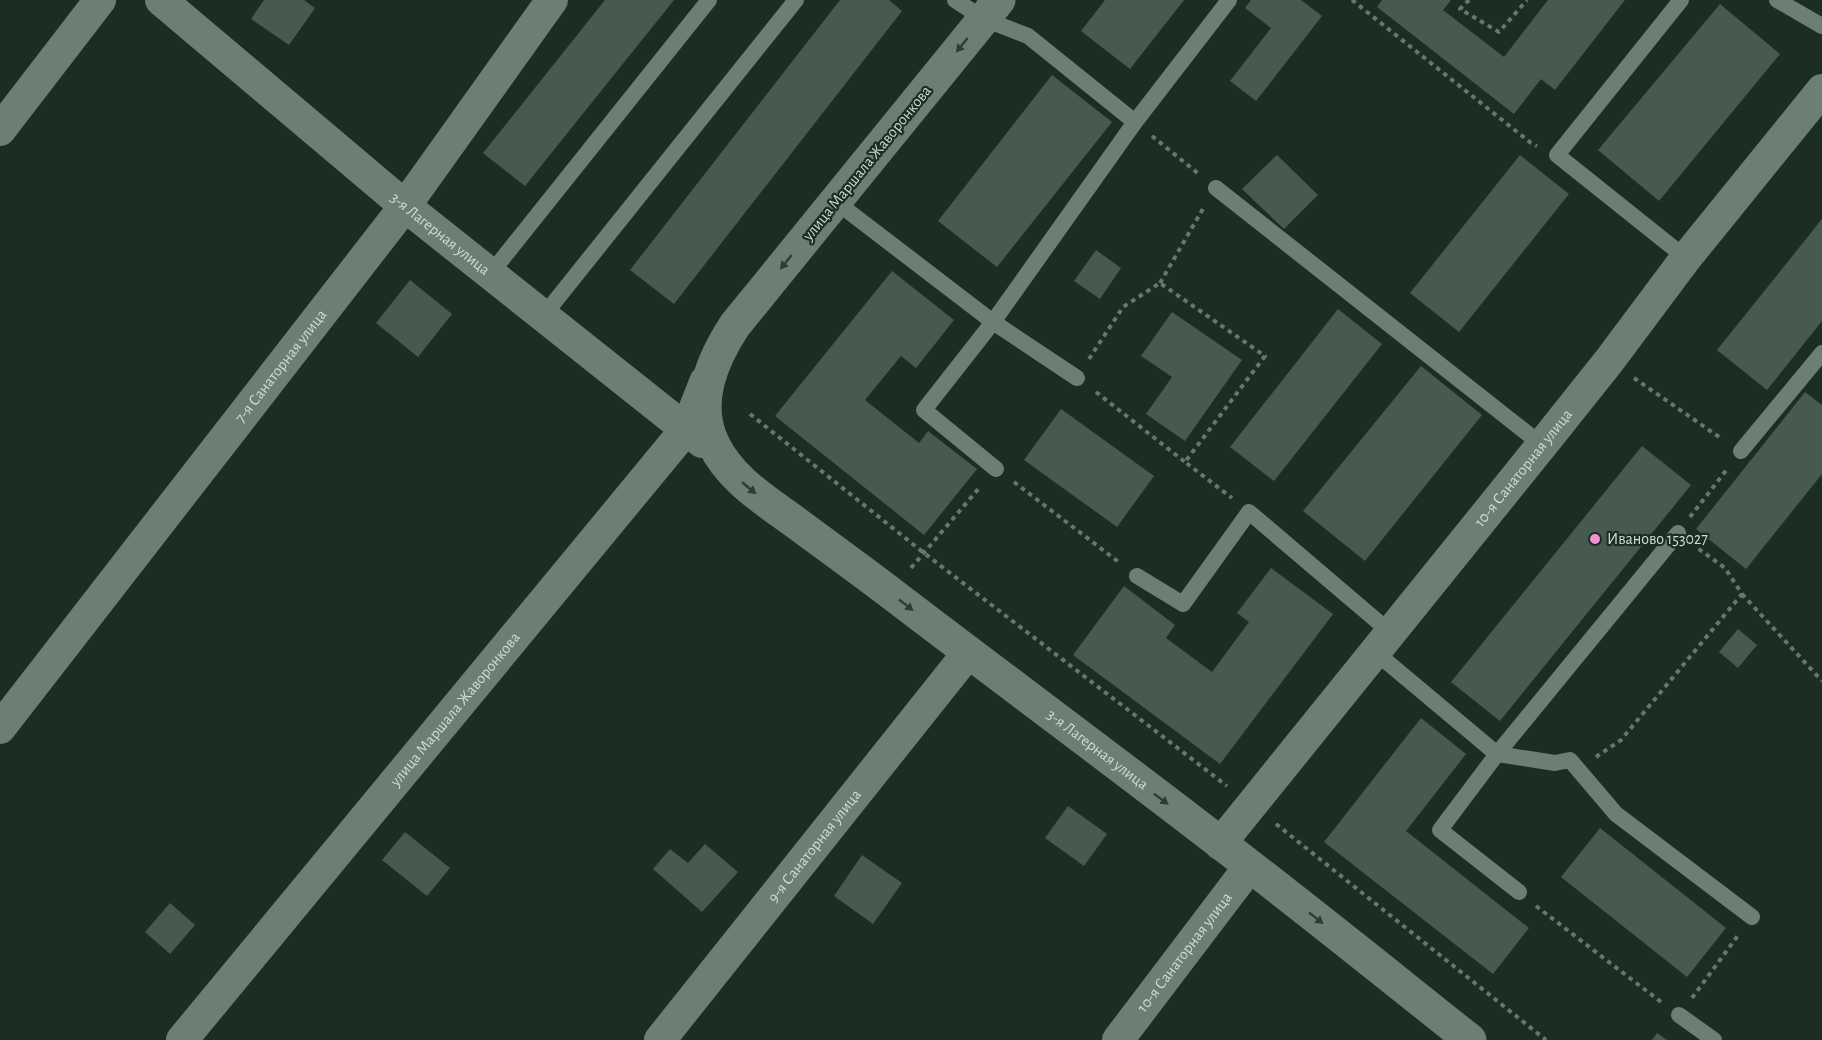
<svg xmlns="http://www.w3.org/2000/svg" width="1822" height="1040" viewBox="0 0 1822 1040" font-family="'Alegreya Sans',sans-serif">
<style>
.building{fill:#475a4f}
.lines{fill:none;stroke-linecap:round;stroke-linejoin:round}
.path{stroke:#68776e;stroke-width:4;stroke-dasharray:4.5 4.5;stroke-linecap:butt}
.service{stroke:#6b7f74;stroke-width:16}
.minor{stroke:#6b7f74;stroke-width:32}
.secondary{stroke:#6b7f74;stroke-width:33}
.oneway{fill:#2c3e34}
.poi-dot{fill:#f491d4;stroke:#1c2e24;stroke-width:2}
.labels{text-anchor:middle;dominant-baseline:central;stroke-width:4.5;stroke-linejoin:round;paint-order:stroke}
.street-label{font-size:16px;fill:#d1dcd5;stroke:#1c2e24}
.poi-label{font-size:16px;fill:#d1dcd5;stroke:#1c2e24;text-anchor:start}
</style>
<rect width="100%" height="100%" fill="#1c2e24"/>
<path class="building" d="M264 0H304L315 8 289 45 251 19Z
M605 0H674L525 186 483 153Z
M840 0H889L902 11 674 304 630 270Z
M1105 0H1184L1130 69 1081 31Z
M1251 0H1301L1322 16 1256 101 1230 81 1271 28 1245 8Z
M1382 0H1451L1443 10 1504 57 1548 0H1625L1555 90 1541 79 1514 114 1377 7Z
M1720 4 1780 54 1659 201 1598 150Z
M1052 75 1112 122 997 267 938 221Z
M1277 155 1318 195 1284 229 1242 189Z
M1520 155 1569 194 1459 332 1410 293Z
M1822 219V321L1767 390 1717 350Z
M1096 250 1121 268 1100 299 1074 281Z
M892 271 954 320 916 368 901 356 865 400 919 443 928 431 977 469 924 535 775 416Z
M410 280 452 314 418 357 376 323Z
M1338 309 1382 344 1274 481 1230 447Z
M1172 312 1242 360 1185 441 1146 414 1172 377 1141 356Z
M1421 366 1482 415 1365 561 1303 511Z
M1805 392 1822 405V474L1746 569 1696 529Z
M1061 409 1154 476 1117 527 1024 460Z
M1642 446 1691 485 1500 721 1451 682Z
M1271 568 1333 614 1220 764 1073 655 1124 586 1175 625 1166 638 1212 672 1249 622 1237 613Z
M1738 629 1757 645 1738 668 1719 652Z
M1421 718 1466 754 1406 831 1529 928 1493 974 1324 842Z
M1068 806 1107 834 1084 866 1045 838Z
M1600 828 1726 928 1687 977 1561 877Z
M405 832 450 868 427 896 382 860Z
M705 844 738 872 702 912 653 869 670 849 688 863Z
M862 855 902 883 873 924 834 896Z
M170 903 195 925 170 954 145 932Z
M1657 1033 1667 1040H1652Z"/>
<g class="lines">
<path class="path" d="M1352 0 1531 143 1537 146
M1469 0 1460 9 1499 32 1527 0
M1152 136 1200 175
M1160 283 1204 207
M1089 359 1123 307 1160 283 1265 356 1185 462 1232 498
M1634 378 1722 439
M1096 392 1185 462
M750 414 924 553 1227 786
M1014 482 1120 563
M1690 517 1728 468
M911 568 980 487
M1742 594 1822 681
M1596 757 1621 740 1742 594 1725 568 1696 547
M1276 824 1546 1040
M1536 906 1661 1002
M1692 998 1739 934"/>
<path class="service" d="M955 0 984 19 1028 36 1135 122 993 322 1077 378
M1681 0 1557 155 1686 258
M1777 0 1822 26
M1135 122 1229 0
M1216 188 1542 445
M835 201 993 322 924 410 996 469
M491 273 709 0
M544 315 796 0
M1741 451 1822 353
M1137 576 1183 604 1249 512 1390 632
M1374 651 1497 754 1555 763 1570 760 1616 814 1752 917
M1519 892 1440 830 1497 754 1678 533
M1679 1015 1714 1040"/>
<g class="minor">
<path id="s1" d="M161 0 405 206 702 442"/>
<path d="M0 130 100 0"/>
<path id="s2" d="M0 728 405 206 552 0"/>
<path id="s3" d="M1220 844 1542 445 1609 361 1686 258 1822 90"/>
<path id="s4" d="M182 1040 687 428 705 382"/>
<path id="s5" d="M660 1040 968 653"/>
<path id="s6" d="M1118 1040 1250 866"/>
</g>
<path class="secondary" id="s7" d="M999 0 735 325C712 360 694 402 713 443 730 480 768 502 799 525 830 548 862 571 892 594 1011 685 1132 774 1250 866 1324 923 1397 982 1470 1040"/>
</g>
<defs><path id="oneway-solid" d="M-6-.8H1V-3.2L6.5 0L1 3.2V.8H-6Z" transform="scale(1.5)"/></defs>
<g class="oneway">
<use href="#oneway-solid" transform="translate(962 45) rotate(129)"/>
<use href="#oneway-solid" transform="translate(786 262) rotate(129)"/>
<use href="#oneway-solid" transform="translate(749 488) rotate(40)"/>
<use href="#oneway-solid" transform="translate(906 605) rotate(38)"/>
<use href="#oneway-solid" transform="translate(1161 799) rotate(37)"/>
<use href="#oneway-solid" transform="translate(1316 918) rotate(38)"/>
</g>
<circle class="poi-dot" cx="1595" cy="539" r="6"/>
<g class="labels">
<g class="street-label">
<text transform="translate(867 163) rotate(-51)">улица Маршала Жаворонкова</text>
<text stroke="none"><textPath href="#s1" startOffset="364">3-я Лагерная улица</textPath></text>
<text stroke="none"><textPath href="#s2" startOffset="458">7-я Санаторная улица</textPath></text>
<text stroke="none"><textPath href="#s3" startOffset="483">10-я Санаторная улица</textPath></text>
<text stroke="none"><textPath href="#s4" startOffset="429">улица Маршала Жаворонкова</textPath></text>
<text stroke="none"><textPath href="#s7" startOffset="1038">3-я Лагерная улица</textPath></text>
<text stroke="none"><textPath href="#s5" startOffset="248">9-я Санаторная улица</textPath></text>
<text stroke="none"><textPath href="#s6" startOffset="110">10-я Санаторная улица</textPath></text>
</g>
<g class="poi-label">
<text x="1607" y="539">Иваново 153027</text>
</g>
</g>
</svg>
